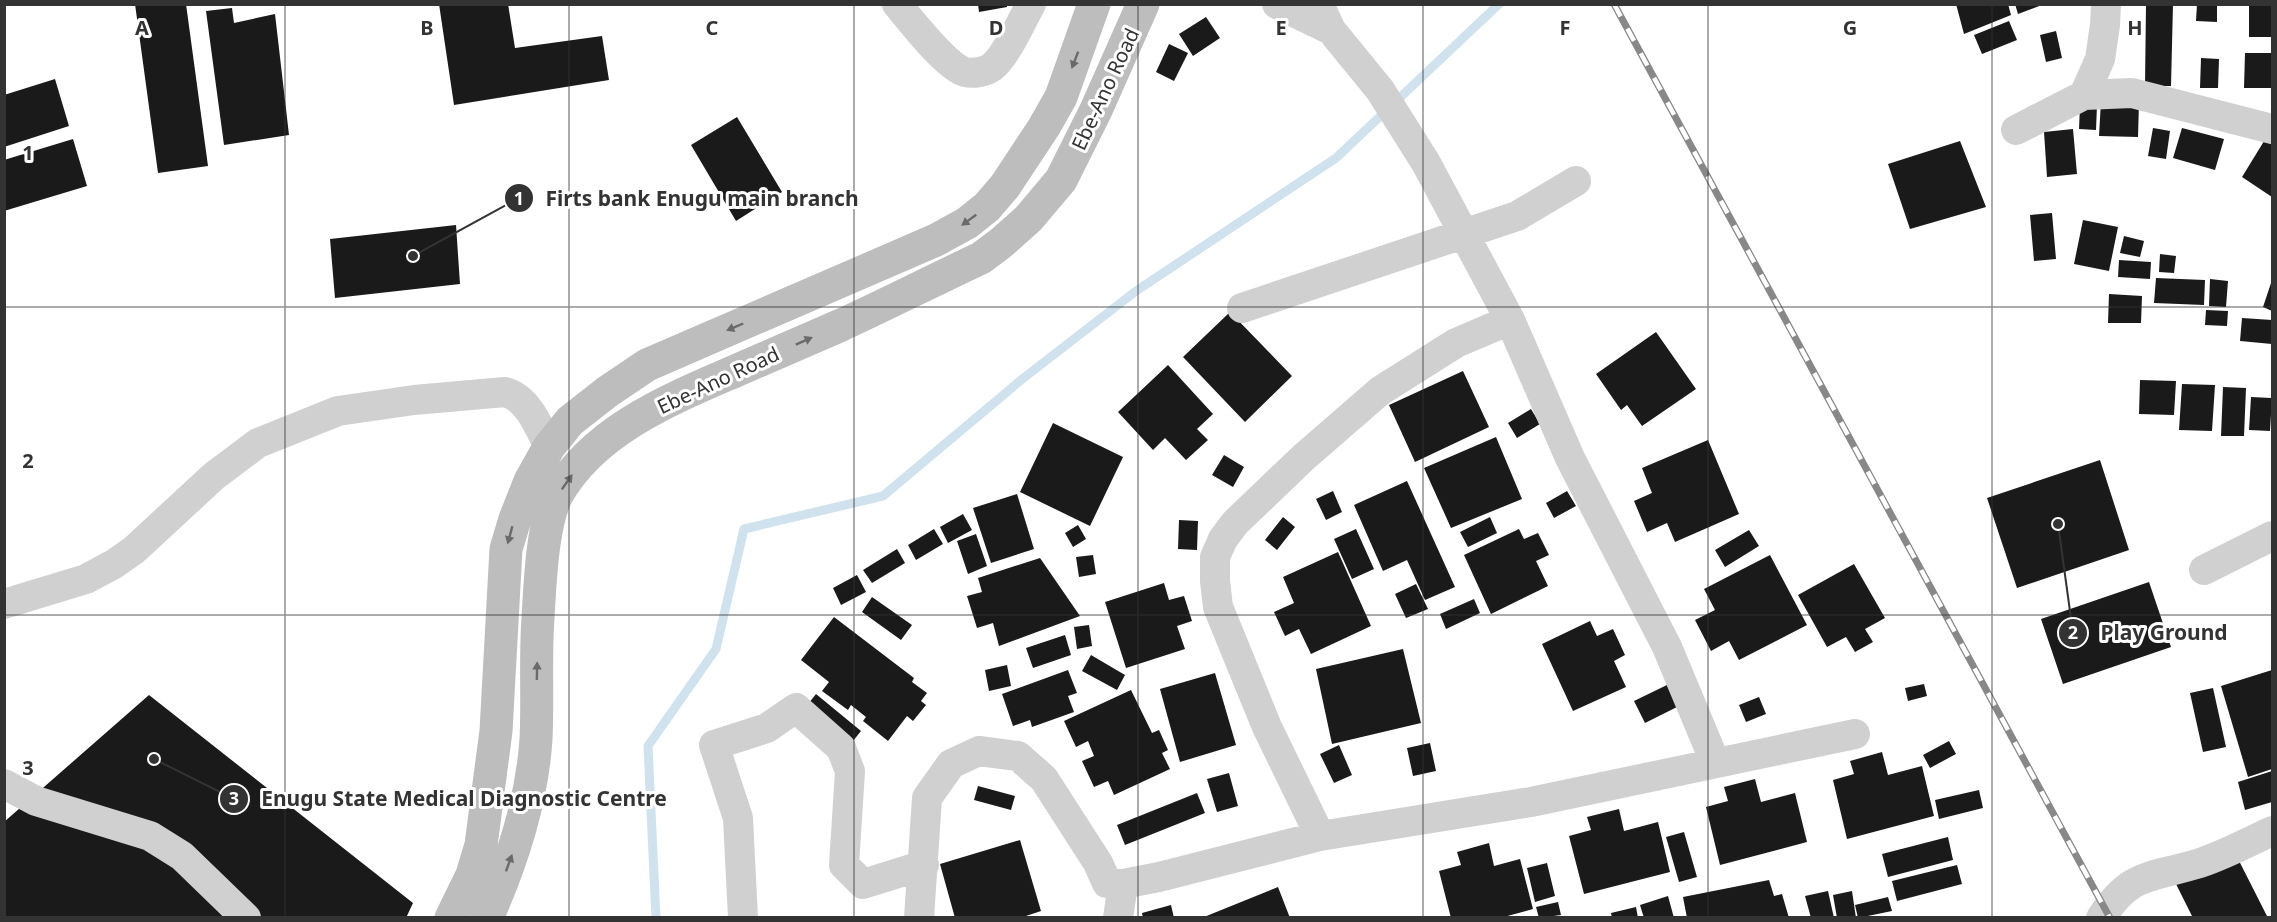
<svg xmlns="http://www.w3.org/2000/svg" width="2277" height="922" viewBox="0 0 2277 922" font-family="'Noto Sans',sans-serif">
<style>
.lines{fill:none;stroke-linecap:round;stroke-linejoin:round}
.stream{stroke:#cfe2ee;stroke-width:9}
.building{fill:#1a1a1a}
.street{stroke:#d0d0d0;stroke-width:30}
.secondary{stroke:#bdbdbd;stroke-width:33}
.rail-casing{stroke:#888;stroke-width:7}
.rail{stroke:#fff;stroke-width:4.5;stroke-dasharray:14;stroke-linecap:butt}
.oneway{fill:#6a6a6a}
.grid{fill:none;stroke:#333;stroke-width:1.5;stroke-opacity:0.55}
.labels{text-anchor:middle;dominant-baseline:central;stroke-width:6;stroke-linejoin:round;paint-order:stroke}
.street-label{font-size:20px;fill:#333;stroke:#fff}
.grid-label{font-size:20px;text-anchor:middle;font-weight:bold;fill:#333;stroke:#fff;stroke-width:6;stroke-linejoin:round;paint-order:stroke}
.leader{fill:none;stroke:#333;stroke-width:2}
.callout-dot{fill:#333;stroke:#fff;stroke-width:2}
.mark-label{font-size:18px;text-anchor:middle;font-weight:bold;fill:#fff}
.callout-label{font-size:21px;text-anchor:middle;font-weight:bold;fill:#333;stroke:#fff;stroke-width:6;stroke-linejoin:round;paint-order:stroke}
</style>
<rect width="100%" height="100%" fill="#fff"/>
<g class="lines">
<path class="stream" d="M656 918 648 746 716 649 744 529 883 496 1021 380 1136 291 1336 158 1499 4"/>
</g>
<path class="building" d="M135 4H186L208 166 158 173Z
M439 4H508L515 48 602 36 609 80 454 105Z
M978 4H1007V7L979 12Z
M1956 4H2008L2011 15 1964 34Z
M2015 4H2042V5L2018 14Z
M2146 4H2173L2171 86H2145Z
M2197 4H2217V22L2196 21Z
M2249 4H2272V37H2249Z
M232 8 234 23 275 14 289 135 224 145 206 11Z
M1206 17 1220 38 1193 56 1179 34Z
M2009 21 2017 40 1982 54 1974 35Z
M2056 31 2062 58 2046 62 2040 35Z
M1169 44 1188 53 1174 81 1156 72Z
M2245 53H2272V88H2244Z
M2201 58 2219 59 2218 88H2200Z
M55 79 69 126 4 147V95Z
M2101 101 2139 102 2138 137 2099 136Z
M2080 105H2097L2096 130 2079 129Z
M737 117 782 192 736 221 691 145Z
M2153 128 2170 131 2166 159 2148 156Z
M2182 128 2224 139 2215 170 2173 158Z
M2073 129 2077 174 2047 177 2044 132Z
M2269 133 2272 135V197L2242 177Z
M73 139 87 186 4 211V160Z
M1960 141 1986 207 1910 229 1888 164Z
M2052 213 2056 259 2034 261 2030 215Z
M2083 220 2118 227 2109 271 2074 264Z
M456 225 460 284 335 298 330 239Z
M2124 236 2144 241 2140 257 2120 253Z
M2160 254 2176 256 2174 273 2159 272Z
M2119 260 2151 262 2150 279 2118 277Z
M2156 278 2205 280 2204 305 2154 303Z
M2210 279 2228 281 2226 307 2209 306Z
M2272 280V311L2263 307Z
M2109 294 2142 296 2141 323H2108Z
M2206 310 2228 311 2227 326 2205 325Z
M1230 312 1292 376 1245 422 1183 357Z
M2242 318 2272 320V344L2240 341Z
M1656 332 1696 389 1642 426 1627 405 1621 410 1596 374Z
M1168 365 1213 414 1197 429 1208 440 1186 460 1165 438 1153 450 1118 412Z
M1463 371 1489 427 1415 462 1389 405Z
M2140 380 2176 381 2174 415 2139 414Z
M2182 384 2215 385 2212 431 2179 430Z
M2223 387 2246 388 2244 436H2221Z
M2251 397 2272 398 2270 431 2249 430Z
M1531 409 1540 424 1517 438 1508 423Z
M1053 423 1123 457 1090 526 1020 492Z
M1496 437 1522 499 1451 528 1424 468Z
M1708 440 1739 514 1675 542 1667 523 1647 532 1634 501 1652 493 1642 468Z
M1224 455 1244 467 1233 487 1212 475Z
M2100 460 2129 550 2017 588 1987 498Z
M1407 481 1455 587 1425 600 1407 560 1383 571 1354 505Z
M1333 491 1342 512 1326 520 1316 499Z
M1567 491 1576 506 1554 518 1546 503Z
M1017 494 1034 549 991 563 973 508Z
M963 514 972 530 948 543 940 527Z
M1283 517 1295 527 1277 550 1265 540Z
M1490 517 1497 533 1468 547 1460 532Z
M1179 520 1198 521 1197 550 1178 549Z
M1078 525 1086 539 1073 547 1065 533Z
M934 529 943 544 916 560 908 545Z
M1356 529 1374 569 1352 579 1334 539Z
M1519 529 1524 539 1538 533 1549 555 1536 561 1548 586 1491 614 1464 555Z
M1749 530 1759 546 1725 567 1715 550Z
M976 534 987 566 968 574 957 541Z
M897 549 905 563 872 583 863 570Z
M1338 552 1371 626 1311 654 1299 629 1285 636 1274 612 1294 603 1283 577Z
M1093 555 1096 574 1079 577 1076 557Z
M1770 555 1807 625 1739 660 1729 641 1711 651 1695 620 1715 610 1704 589Z
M1040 558 1080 616 999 646 993 623 977 628 967 596 982 592 978 578Z
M1854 564 1885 618 1865 629 1873 642 1855 652 1846 637 1827 647 1798 595Z
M857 575 866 592 841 605 833 588Z
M2149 582 2171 647 2063 684 2041 619Z
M1164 583 1169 600 1184 596 1192 621 1177 626 1185 649 1126 668 1105 602Z
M1416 584 1428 609 1406 618 1395 594Z
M872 597 912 625 901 640 862 612Z
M1474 599 1480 613 1446 629 1440 614Z
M834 617 914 678 912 682 927 693 921 701 926 705 913 721 907 716 888 741 863 721 866 717 851 705 848 710 822 691 829 682 801 660Z
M1590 621 1597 636 1613 629 1625 655 1614 661 1626 687 1573 711 1542 644Z
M1089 625 1092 646 1077 649 1074 627Z
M1065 635 1071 655 1033 668 1026 648Z
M1403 649 1421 723 1332 744 1316 669Z
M1091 655 1125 675 1117 690 1082 671Z
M1007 665 1011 686 989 691 985 670Z
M1068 670 1077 693 1068 696 1074 712 1032 727 1030 720 1013 726 1002 694Z
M2272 670V769L2248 777 2221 686Z
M1215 673 1236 745 1180 762 1160 689Z
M1924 684 1927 696 1908 701 1905 688Z
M1667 685 1677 707 1645 723 1634 701Z
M2213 688 2226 747 2203 752 2190 693Z
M1131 690 1152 733 1159 730 1168 750 1162 753 1170 769 1114 795 1108 781 1094 787 1082 761 1094 756 1088 741 1076 747 1064 721Z
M816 694 861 731 849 746 804 709Z
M149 695 413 903 406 918H4V822Z
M1759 697 1766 714 1746 722 1739 705Z
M1949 741 1956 754 1930 768 1923 755Z
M1430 743 1436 771 1413 776 1407 748Z
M1339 745 1352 775 1334 783 1320 754Z
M1882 752 1888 775 1922 766 1934 816 1847 839 1833 780 1854 774 1850 761Z
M2272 771V802L2245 810 2238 782Z
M1229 773 1238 806 1217 812 1207 779Z
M1755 779 1761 802 1795 793 1807 842 1720 865 1706 807 1728 801 1724 787Z
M978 786 1015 796 1011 810 974 800Z
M1979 790 1983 808 1939 819 1935 800Z
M1197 793 1205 813 1125 845 1117 825Z
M1619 809 1624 831 1658 822 1670 872 1584 894 1569 836 1591 830 1587 817Z
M1684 832 1697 877 1679 882 1666 837Z
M1948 837 1953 860 1888 877 1882 854Z
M1020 840 1041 911 1020 918H955L940 864Z
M1489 843 1494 866 1520 859 1533 909 1500 918H1451L1439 871 1461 865 1457 852Z
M2233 849 2268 918H2193L2174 880Z
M1547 863 1555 896 1535 902 1527 868Z
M1957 865 1962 884 1897 901 1892 881Z
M1769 880 1774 896 1782 894 1789 918H1687L1683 897Z
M1278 887 1290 918H1204V917Z
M1828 891 1834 918H1811L1805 896Z
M1852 891 1856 918H1837L1833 895Z
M1668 896 1674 918H1644L1640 905Z
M1888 897 1892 911 1858 918 1855 905Z
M1558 902 1561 915 1539 918 1536 907Z
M1171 905 1174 918H1143L1142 913Z
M1636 907 1638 918H1612L1611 913Z"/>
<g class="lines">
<path class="street" d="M897 4C911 21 946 66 965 72 973 74 985 72 992 67 1007 55 1021 22 1031 4
M1277 4 1331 30
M1319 4 1331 30 1380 90 1426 163 1510 320 1570 458 1667 647 1715 762
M2084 95 2100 59 2105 25 2106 4
M2016 130 2084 95 2132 93 2272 129
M1242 308 1517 216 1576 181
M2204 570 2272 536
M4 604 86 579 114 564 134 550 214 476 258 443 338 411 414 400 505 392C528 398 539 427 549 447
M4 784 36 801 150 836 182 856 246 918
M1320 836 1267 727 1218 607 1215 581V557L1223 539 1235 523 1304 457 1380 391 1456 343 1510 320
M743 918 738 818 714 745 767 728 796 708 841 748 850 771 844 865 863 884 924 865
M919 918 927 798 951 764 979 751 1018 756 1044 779 1098 863 1107 883 1123 884
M1118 918 1123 884 1159 877 1320 836 1531 802 1855 734
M2101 918C2131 871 2152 878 2200 863 2224 855 2249 842 2272 831"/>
<path class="secondary" d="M451 918 472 875 481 845 496 731 506 549 515 519 530 481 549 447 570 421 607 392 647 365 936 240 967 223 987 207 1005 186 1044 127 1061 97 1094 4
M487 918C512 862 532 801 536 739 538 699 535 659 538 618 540 585 542 524 557 495 593 431 668 400 733 372 768 357 804 341 839 326 887 304 934 280 981 258L1001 243 1028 219 1061 180 1096 110 1143 4"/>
<defs>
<path id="rail" d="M1614 4 2110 918"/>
</defs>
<use href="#rail" class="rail-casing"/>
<use href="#rail" class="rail"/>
</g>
<defs><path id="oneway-solid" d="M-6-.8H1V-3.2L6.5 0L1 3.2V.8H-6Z" transform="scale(1.5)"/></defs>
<g class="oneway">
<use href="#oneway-solid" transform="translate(1075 60) rotate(111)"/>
<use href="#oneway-solid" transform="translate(969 220) rotate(144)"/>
<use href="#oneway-solid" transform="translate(735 327) rotate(157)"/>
<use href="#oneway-solid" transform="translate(804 341) rotate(-24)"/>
<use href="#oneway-solid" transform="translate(567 482) rotate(-55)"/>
<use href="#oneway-solid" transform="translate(510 535) rotate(105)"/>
<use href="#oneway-solid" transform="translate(537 671) rotate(-89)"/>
<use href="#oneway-solid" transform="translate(509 863) rotate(-70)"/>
</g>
<path class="grid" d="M285 4V918M569 4V918M854 4V918M1138 4V918M1423 4V918M1708 4V918M1992 4V918M4 307H2272M4 615H2272"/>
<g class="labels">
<g class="street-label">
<text transform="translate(1105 89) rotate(-65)">Ebe-Ano Road</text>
<text transform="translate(718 380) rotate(-25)">Ebe-Ano Road</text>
</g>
</g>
<g class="grid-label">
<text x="142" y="35">A</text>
<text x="427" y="35">B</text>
<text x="712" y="35">C</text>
<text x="996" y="35">D</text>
<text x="1281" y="35">E</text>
<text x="1565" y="35">F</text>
<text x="1850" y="35">G</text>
<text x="2135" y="35">H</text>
<text x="28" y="160">1</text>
<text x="28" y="468">2</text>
<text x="28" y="775">3</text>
</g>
<path class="leader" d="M413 256L519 198M2058 524L2073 633M154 759L234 799"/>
<g class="callout-dot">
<circle cx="413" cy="256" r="6"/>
<circle cx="2058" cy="524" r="6"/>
<circle cx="154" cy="759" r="6"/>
<circle cx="519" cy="198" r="15"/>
<circle cx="2073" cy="633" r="15"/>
<circle cx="234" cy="799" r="15"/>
</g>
<g class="mark-label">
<text x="519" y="205">1</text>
<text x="2073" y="639">2</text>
<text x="234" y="805">3</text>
</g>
<g class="callout-label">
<text x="702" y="206">Firts bank Enugu main branch</text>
<text x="2164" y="640">Play Ground</text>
<text x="464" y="806">Enugu State Medical Diagnostic Centre</text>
</g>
<rect width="2277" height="922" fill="none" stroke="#333333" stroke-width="12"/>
</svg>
